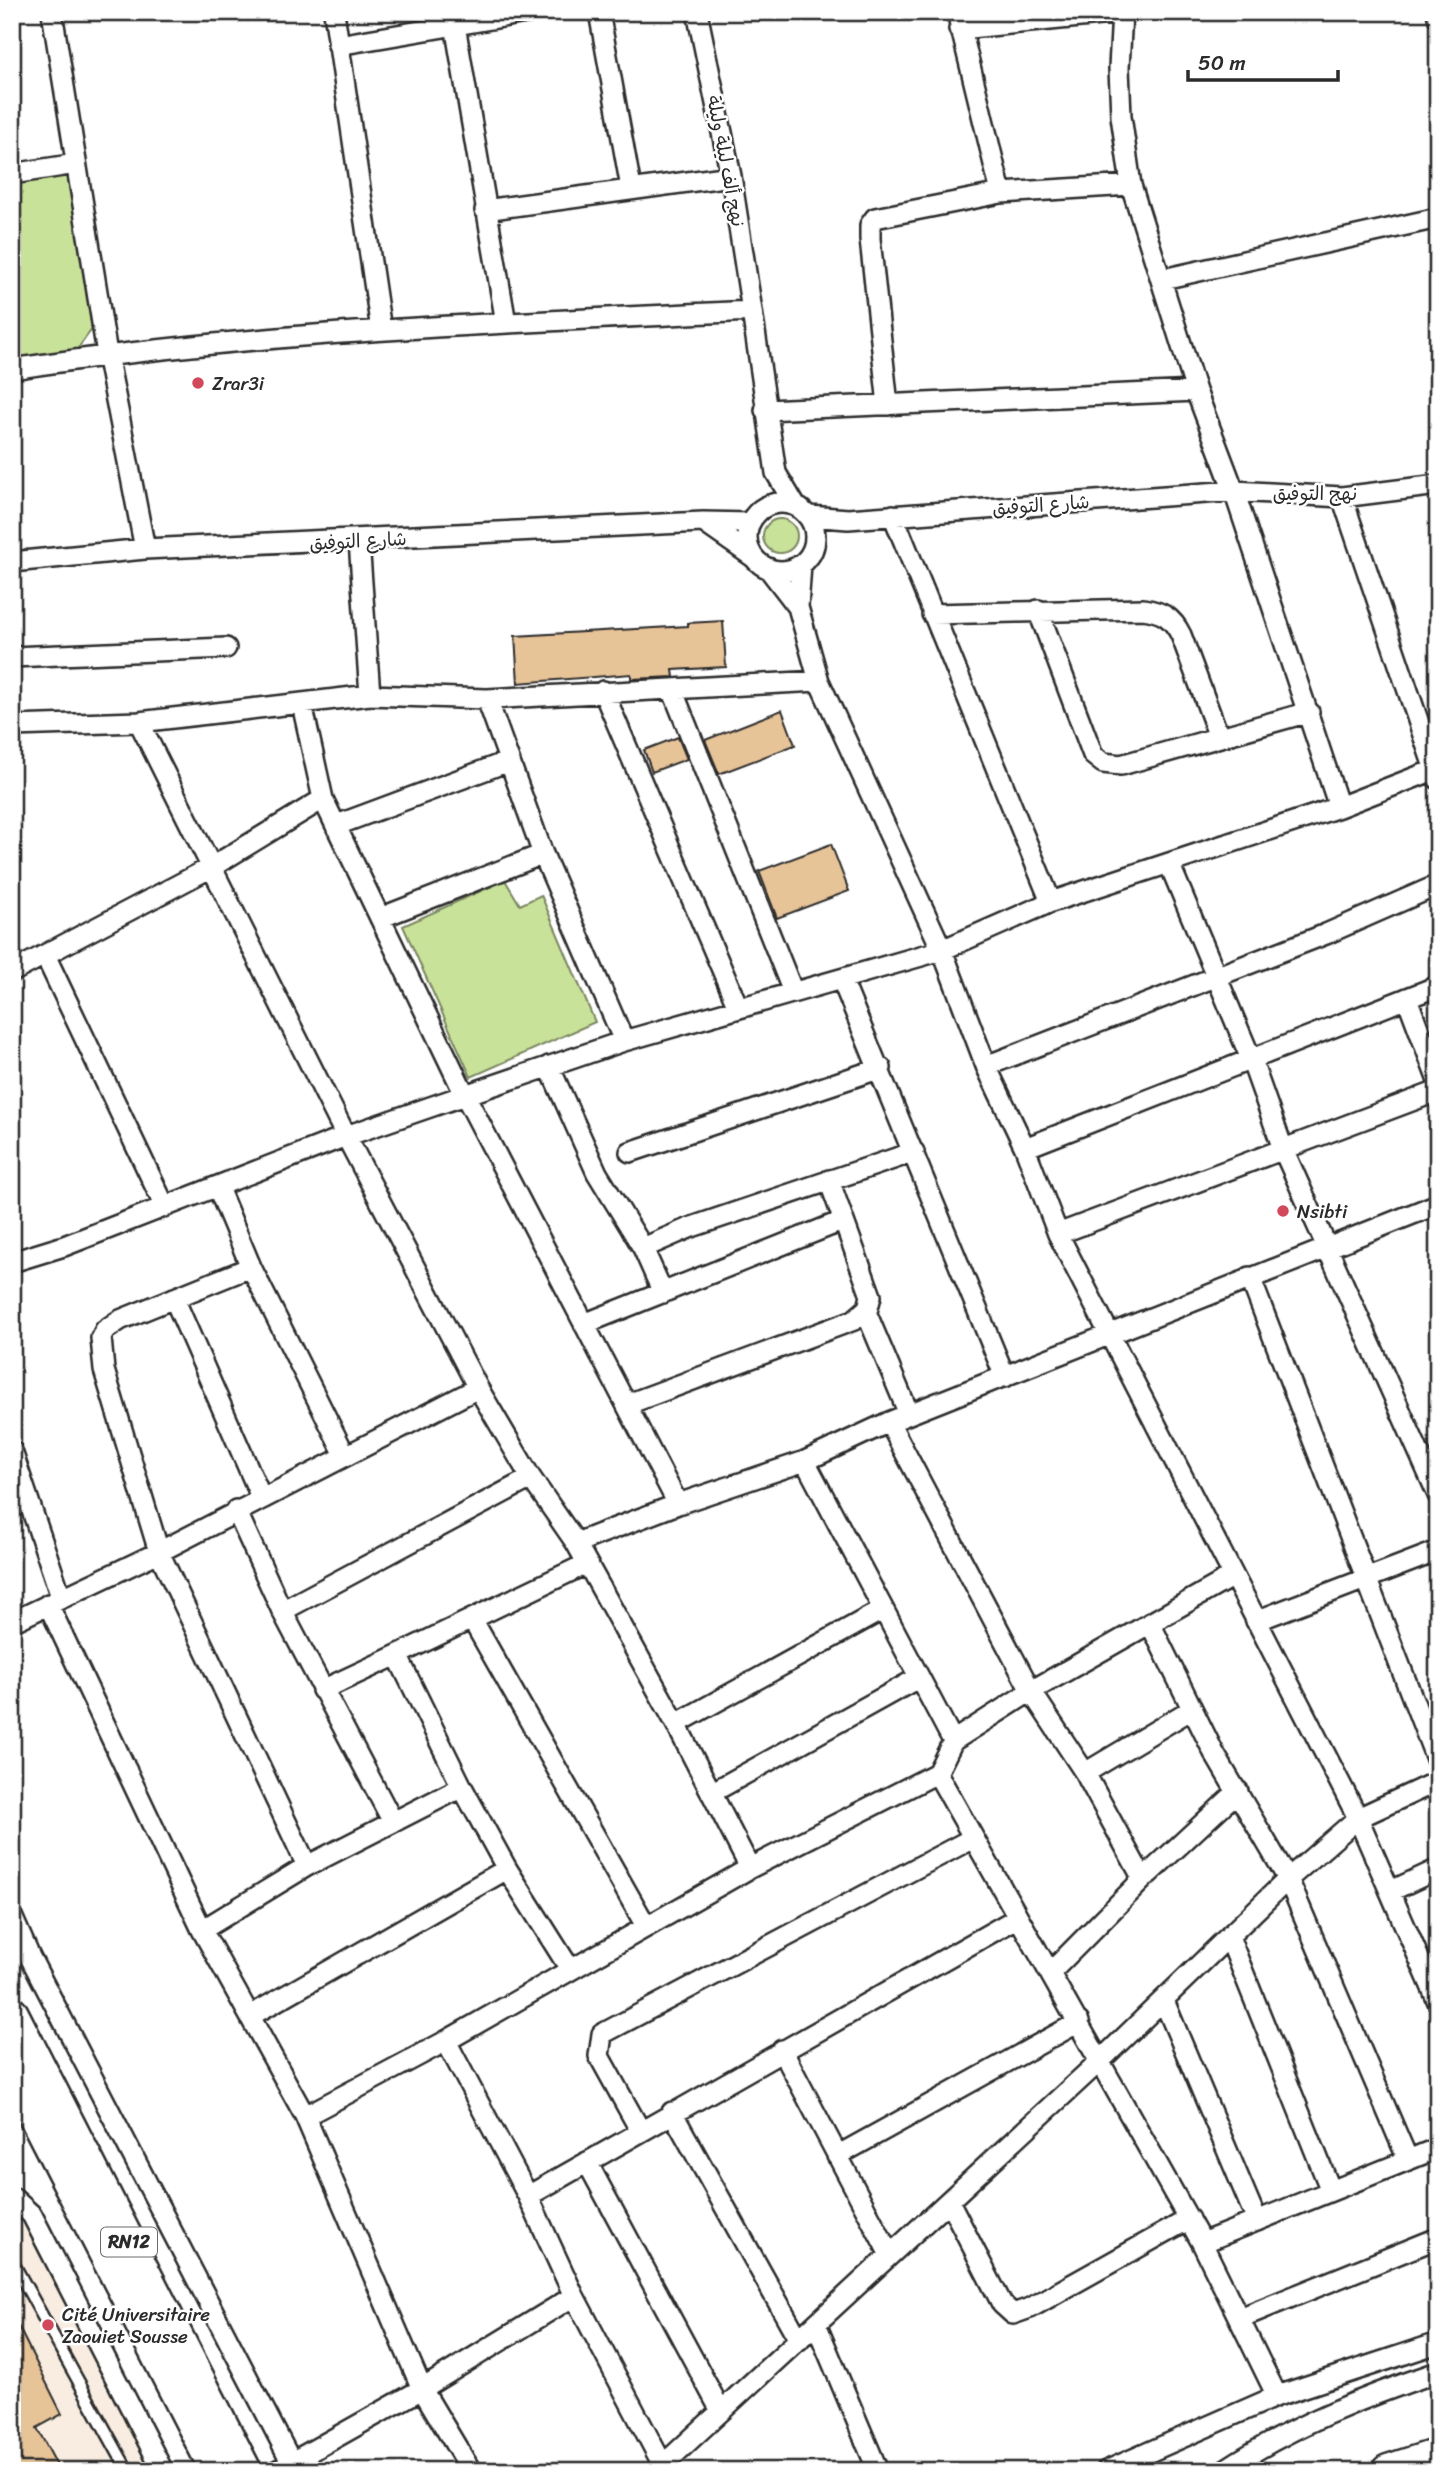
<svg xmlns="http://www.w3.org/2000/svg" width="1450" height="2483" viewBox="0 0 1450 2483" font-family="Sriracha,'Playpen Sans Arabic',sans-serif">
<style>
.built{fill:#f8ede0}
.green{fill:#c9e299;stroke:#7a8662;stroke-width:2}
.building{fill:#e7c398;stroke:#2b2b2b;stroke-width:2}
.lines{fill:none;stroke-linecap:round;stroke-linejoin:round}
.service-casing{stroke:#2b2b2b;stroke-width:15}
.minor-casing{stroke:#2b2b2b;stroke-width:24}
.trunk-casing{stroke:#2b2b2b;stroke-width:37}
.service{stroke:#fff;stroke-width:10}
.minor{stroke:#fff;stroke-width:19}
.trunk{stroke:#fff;stroke-width:32}
.poi-dot{fill:#d1495b;stroke:#fff;stroke-width:2.5}
.labels{text-anchor:middle;dominant-baseline:central;stroke-width:5;stroke-linejoin:round;paint-order:stroke}
.shield{fill:#fff;stroke:#6b6b6b;stroke-width:2}
.shield-label{font-size:18px;font-weight:bold;fill:#2b2b2b}
.street-label{font-size:19px;fill:#2b2b2b;stroke:#fff}
.poi-label{font-size:19px;fill:#2b2b2b;stroke:#fff;text-anchor:start}
</style>
<rect width="100%" height="100%" fill="#fff"/>
<filter id="ink" filterUnits="userSpaceOnUse"><feTurbulence type="fractalNoise" baseFrequency=".0143" numOctaves="2"/><feDisplacementMap in="SourceGraphic" scale="14" xChannelSelector="R" yChannelSelector="G"/><feConvolveMatrix kernelMatrix="1 2 1 2 8 2 1 2 1" color-interpolation-filters="sRGB"/></filter>
<g filter="url(#ink)">
<path class="built" d="M12 2180 156 2471H12Z"/>
<path class="green" d="M69 173 92 329 76 351 12 358V183Z
M763 536a17 17 0 1 1 34 0a17 17 0 1 1-34 0Z
M505 880 520 905 541 895 595 1022 471 1077 403 926Z"/>
<path class="building" d="M723 621 726 667 673 670 674 677 631 679V674L518 683 515 636 688 626V623Z
M782 710 795 745 719 774 705 740Z
M678 737 687 759 652 772 644 750Z
M831 844 849 891 777 918 759 871Z
M12 2314 62 2414 37 2428 60 2471H12Z"/>
<g class="lines">
<defs>
<path id="service" d="M12 2261 128 2471"/>
<path id="minor" d="M52 12 107 354 145 549
M334 12 381 330
M599 12 631 188
M697 12 731 176 752 311
M957 12 1001 193
M1122 12 1119 68 1121 116 1131 185 1196 391 1234 491 1339 807
M1437 12 1438 17
M455 25 506 323
M959 29 1121 13
M338 45 532 12
M12 174 76 164
M485 210 731 176
M1163 279 1438 218
M12 369C257 331 505 323 752 311L776 473 795 505
M888 405 870 239V225L875 218 1001 193 1131 185
M765 410 1196 391
M1342 497 1438 779
M747 537a34 34 0 1 1 68 0a34 34 0 1 1-68 0Z
M893 515 1051 902
M809 516 848 519 1234 491 1342 497 1438 485
M703 522 753 557
M359 541 370 695
M12 562 145 549 703 522 750 523
M801 565 798 607 819 681 942 950 986 1066 1025 1148 1058 1234 1358 1818 1438 2002
M768 568 798 607
M1038 610 1093 755 1103 763 1121 765 1309 712
M932 614 1143 609C1163 612 1172 617 1181 635L1219 737
M12 657 226 648
M672 689 793 992
M603 691 738 1007
M487 699 543 854 624 1041
M302 704 323 799 465 1095 678 1504
M139 722 346 1136 478 1388 531 1478 576 1543 676 1724 750 1868
M12 726 139 722 370 695 487 699 819 681
M337 825 509 761
M1169 863 1251 1059 1283 1149 1438 1495
M380 918 543 854
M45 955 165 1207
M12 972 210 868 323 799
M842 980 1005 1377
M1407 998 1438 1081
M549 1066 597 1173 643 1248
M986 1066 1326 934 1438 885
M1025 1148 1438 986
M630 1152 881 1068
M218 1188 251 1267
M1058 1234 1438 1091
M12 1262 64 1246 346 1136 465 1095 624 1041 942 950 1051 902 1339 807 1434 770
M1250 1277 1438 1764
M663 1293 643 1248 689 1228 914 1152
M174 1298 261 1497
M866 1312 909 1414
M584 1324 842 1221
M628 1404 854 1320 868 1308 871 1296 829 1180
M889 1422 1031 1691 1085 1773 1143 1879
M12 1451 61 1597
M805 1461 953 1741
M236 1510 282 1611 393 1822
M576 1543 678 1504 805 1461 889 1422 1438 1204
M48 1604 202 1930 305 2116 422 2389 471 2471
M282 1611 531 1478
M472 1619 646 1926
M1256 1621 1438 1551
M12 1622 159 1552 478 1388
M1150 1623 1214 1753 1288 1879 1408 2160
M397 1655 586 1564
M322 1690 397 1655 462 1787 507 1869 570 1969
M676 1724 882 1610
M937 1773 1202 2243 1277 2396
M1085 1773 1192 1709
M711 1793 918 1678
M307 1866 159 1552 104 1370 101 1338 105 1330 120 1320 251 1267 345 1455
M1391 1891 1438 1869
M12 1916 30 1957 296 2471
M202 1930 307 1866 462 1787
M1230 1939 1331 2191
M1050 1973 1143 1879 1238 1791
M1164 2001 1257 2221
M250 2016 507 1869
M446 2041 528 2196 574 2296 666 2471
M782 2050 890 2255
M672 2112 799 2340
M305 2116 446 2041 750 1868 937 1773 953 1741 1031 1691 1233 1576
M640 2130 599 2056 602 2034 973 1838
M837 2156 1079 2022
M587 2162 721 2411
M528 2196 1017 1918
M12 2197 32 2215 163 2471
M949 2201 1002 2304 1013 2314 1030 2308 1189 2219
M1202 2243 1438 2148
M1240 2318 1438 2238
M816 2324 878 2471
M663 2465 1101 2060 1288 1879 1358 1818 1438 1781
M276 2471 422 2389 574 2296
M1106 2471 1277 2396 1438 2343
M1223 2471C1289 2427 1363 2397 1438 2372"/>
<path id="trunk" d="M12 2014 245 2471
M12 2071 217 2471
M1388 2471 1438 2455"/>
</defs>
<use href="#service" class="service-casing"/>
<use href="#minor" class="minor-casing"/>
<use href="#trunk" class="trunk-casing"/>
<use href="#service" class="service"/>
<use href="#minor" class="minor"/>
<use href="#trunk" class="trunk"/>
</g>
</g>
<g class="poi-dot">
<circle cx="198" cy="383" r="7"/>
<circle cx="1283" cy="1211" r="7"/>
<circle cx="48" cy="2325" r="7"/>
</g>
<g class="labels">
<rect class="shield" x="101" y="2227.5" width="56" height="29" rx="5"/>
<g class="shield-label">
<text x="129" y="2242">RN12</text>
</g>
<g class="street-label">
<text transform="translate(726 161) rotate(79)">نهج ألف ليلة وليلة</text>
<text x="1315" y="493">نهج التوفيق</text>
<text transform="translate(1041 505) rotate(-4)">شارع التوفيق</text>
<text transform="translate(358 541) rotate(-3)">شارع التوفيق</text>
</g>
<g class="poi-label">
<text x="212" y="383">Zrar3i</text>
<text x="1297" y="1211">Nsibti</text>
<text x="62" y="2314">Cité Universitaire<tspan x="62" dy="22">Zaouiet Sousse</tspan></text>
</g>
</g>
<rect width="1450" height="2483" fill="none" stroke="#fff" stroke-width="42"/>
<rect x="21" y="21" width="1408" height="2441" fill="none" stroke="#2b2b2b" stroke-width="2.5" filter="url(#ink)"/>
<path d="M1188 70v10h150v-10" fill="none" stroke="#2b2b2b" stroke-width="3.5"/>
<text x="1198" y="70" font-size="21" fill="#2b2b2b" stroke="#ffffff" stroke-width="5" paint-order="stroke">50 m</text>
</svg>
